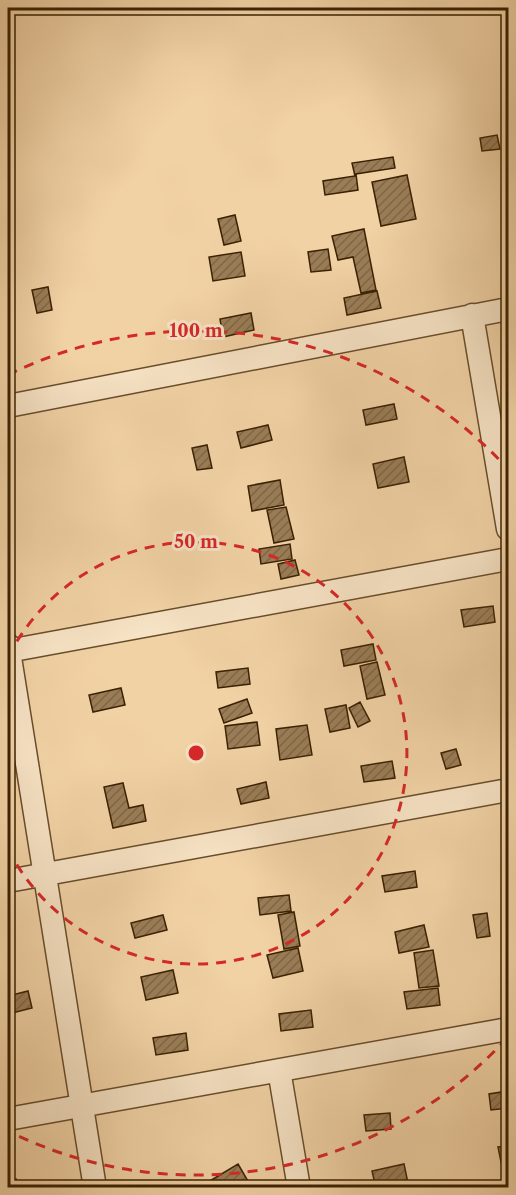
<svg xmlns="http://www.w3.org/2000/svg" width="516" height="1195" viewBox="0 0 516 1195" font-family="'Libre Caslon Text',serif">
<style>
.building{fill:url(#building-hatch);stroke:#3b2102;stroke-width:1.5}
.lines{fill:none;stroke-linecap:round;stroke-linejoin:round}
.minor-casing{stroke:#684d2b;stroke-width:25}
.minor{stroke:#f6e2c4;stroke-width:22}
.ring{fill:none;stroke:#d62828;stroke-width:3;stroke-dasharray:10 8}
.centre{fill:#d62828;stroke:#f6e2c4;stroke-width:3}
.ring-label{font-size:18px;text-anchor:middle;font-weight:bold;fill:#d62828;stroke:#f6e2c4;stroke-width:6;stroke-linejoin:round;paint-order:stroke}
</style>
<defs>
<pattern id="building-hatch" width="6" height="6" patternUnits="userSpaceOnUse" patternTransform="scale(1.5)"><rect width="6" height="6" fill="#9a7d57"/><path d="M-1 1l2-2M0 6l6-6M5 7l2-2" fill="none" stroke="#7f6646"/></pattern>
</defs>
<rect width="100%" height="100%" fill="#f1d2a5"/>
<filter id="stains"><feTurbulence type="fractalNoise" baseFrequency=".00333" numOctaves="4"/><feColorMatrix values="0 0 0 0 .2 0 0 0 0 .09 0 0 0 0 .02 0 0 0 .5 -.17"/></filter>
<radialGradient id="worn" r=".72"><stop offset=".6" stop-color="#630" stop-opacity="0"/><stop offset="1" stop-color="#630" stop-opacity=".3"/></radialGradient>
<path class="building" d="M497 135 500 149 482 151 480 138Z
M393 157 395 168 356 174 358 190 325 195 323 181 355 176 352 163Z
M407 175 416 219 381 226 372 182Z
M235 215 241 241 224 245 218 219Z
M364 229 376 290 361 293 353 257 338 260 332 236Z
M328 249 331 270 311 272 308 252Z
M241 252 245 276 213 281 209 257Z
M48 287 52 310 37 313 32 290Z
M377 291 381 308 347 315 344 298Z
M251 313 254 330 223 337 220 319Z
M394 404 397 419 366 425 363 410Z
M268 425 272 440 241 448 237 432Z
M207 445 212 468 197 470 192 448Z
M404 457 409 482 378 488 373 464Z
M280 480 284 505 252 511 248 486Z
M286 507 294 539 274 543 267 510Z
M290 544 292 559 261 564 259 549Z
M295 560 299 575 281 579 278 564Z
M493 606 495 622 464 627 461 610Z
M373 644 376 660 344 666 341 650Z
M377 662 385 695 367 699 360 666Z
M248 668 250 684 218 688 216 672Z
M121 688 125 705 93 712 89 695Z
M247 699 252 713 224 723 219 709Z
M247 699 252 713 224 723 219 709Z
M360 702 370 721 358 727 349 708Z
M346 705 350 728 330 732 325 709Z
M257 722 260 745 228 749 225 726Z
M307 725 312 755 280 760 276 729Z
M456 749 461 765 446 769 441 753Z
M392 761 395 778 364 782 361 766Z
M266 782 269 798 241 804 237 789Z
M123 783 129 808 143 805 146 821 113 828 104 787Z
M415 871 417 887 385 892 382 876Z
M289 895 291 911 260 915 258 898Z
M294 912 300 946 284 949 278 915Z
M487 913 490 936 477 938 473 915Z
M163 915 167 930 135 938 131 923Z
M424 925 429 947 399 953 395 932Z
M298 948 303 971 273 978 267 955Z
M433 950 439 986 419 988 414 953Z
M173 970 178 993 146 1000 141 977Z
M438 988 440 1005 407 1009 404 992Z
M28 991 32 1008 8 1014V996Z
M311 1010 313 1027 281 1031 279 1014Z
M186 1033 188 1050 156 1055 153 1038Z
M508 1091V1108L491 1110 489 1094Z
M390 1113 391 1129 366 1131 364 1115Z
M508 1146V1171L503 1172 498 1147Z
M238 1164 252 1188H198Z
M404 1164 409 1188H376L372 1171Z
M16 1179 18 1188H8V1181Z"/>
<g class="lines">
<defs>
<path id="minor" d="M472 315 508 529
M8 406 508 309
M8 645 95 1188
M8 651 508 559
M8 881 508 790
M279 1070 299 1188
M8 1119 508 1029"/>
</defs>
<use href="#minor" class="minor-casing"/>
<use href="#minor" class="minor"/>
</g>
<g class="ring">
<path d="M8 657A211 211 0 1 1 8 849"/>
<path d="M507 1038A422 422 0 0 1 8 1131M8 375A422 422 0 0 1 507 468"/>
</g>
<circle cx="196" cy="753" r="9" class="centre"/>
<g class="ring-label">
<text x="196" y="337">100 m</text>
<text x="196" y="548">50 m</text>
</g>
<rect width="516" height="1195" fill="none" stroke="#f1d2a5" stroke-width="30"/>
<rect x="9" y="9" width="498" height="1177" fill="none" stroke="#3b2102" stroke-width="3"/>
<rect x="15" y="15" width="486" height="1165" fill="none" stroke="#3b2102" stroke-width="1.5"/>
<rect width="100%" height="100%" filter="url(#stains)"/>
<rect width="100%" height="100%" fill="url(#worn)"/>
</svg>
